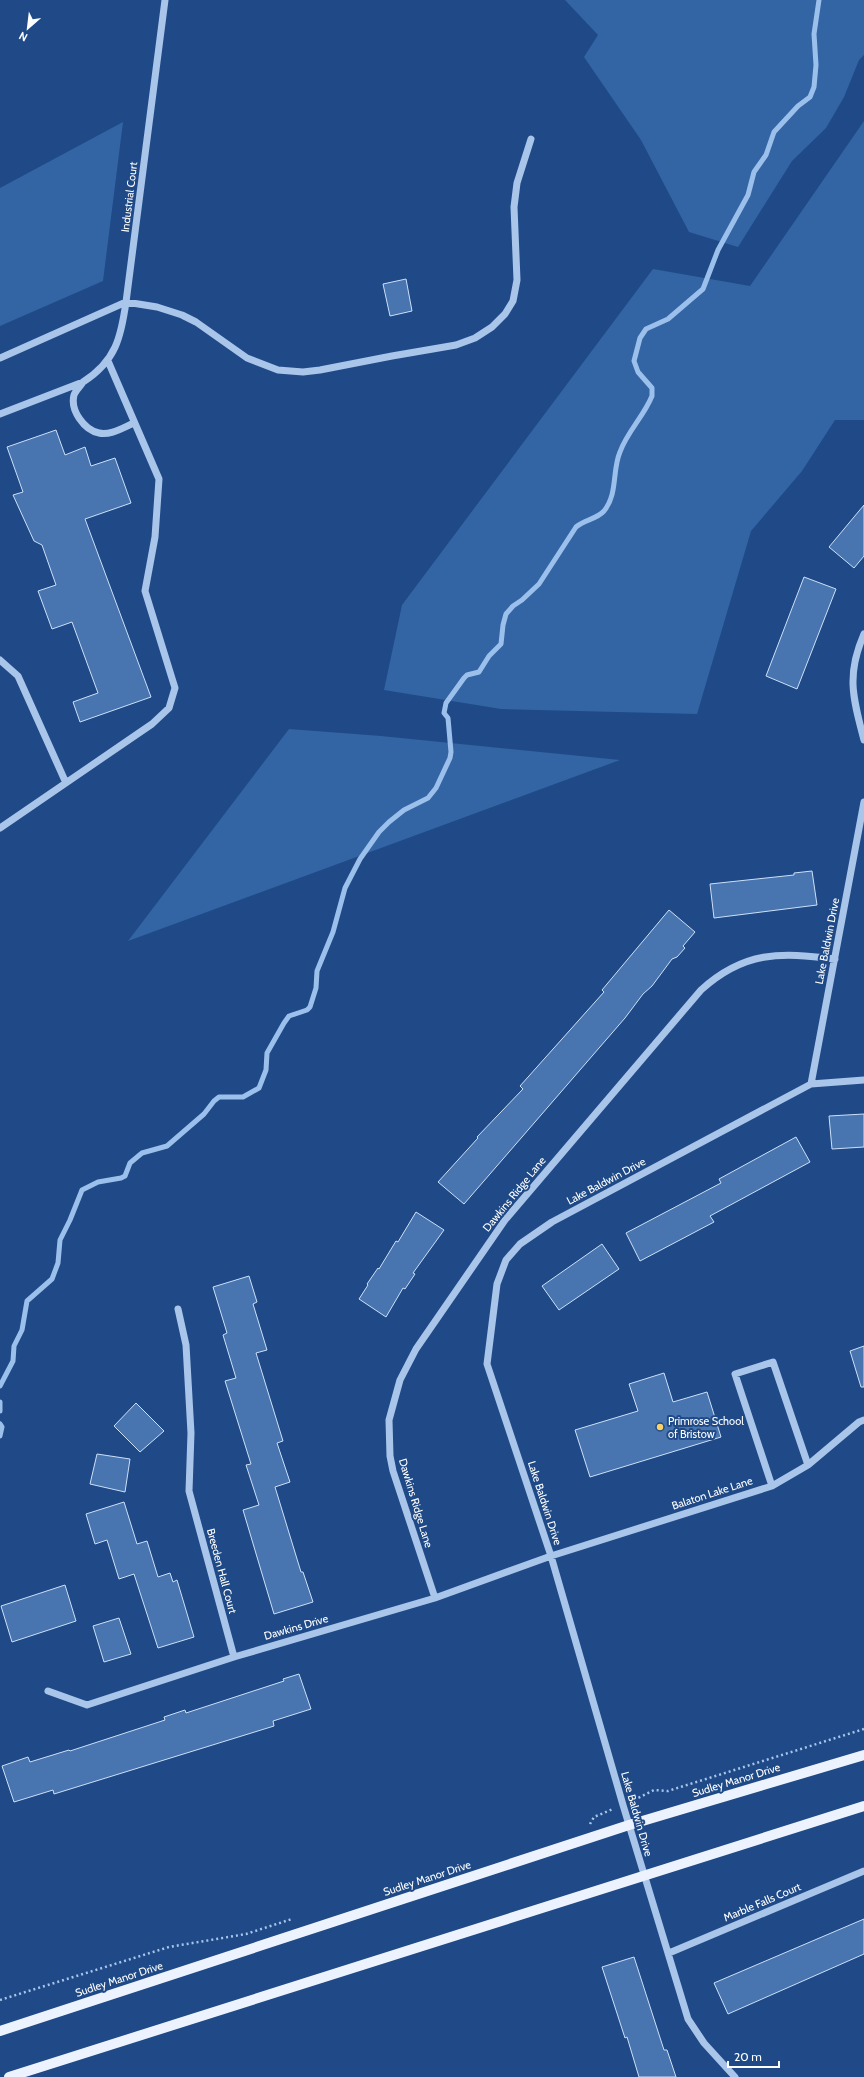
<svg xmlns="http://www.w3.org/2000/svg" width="864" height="2077" viewBox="0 0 864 2077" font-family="Cabin,sans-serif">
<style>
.green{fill:#3364a4}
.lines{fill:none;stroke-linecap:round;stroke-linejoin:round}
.stream{stroke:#9cc0ec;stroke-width:5}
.building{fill:#4874af;stroke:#cde0f8}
.path{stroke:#a9c5ea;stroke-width:2.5;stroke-dasharray:2 3;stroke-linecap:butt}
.minor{stroke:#a9c5ea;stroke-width:7}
.major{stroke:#edf3fe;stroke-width:10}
.poi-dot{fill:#f8d269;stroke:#1f4a87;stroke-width:1.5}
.labels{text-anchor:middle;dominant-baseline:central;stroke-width:4;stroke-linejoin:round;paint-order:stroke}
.street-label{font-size:11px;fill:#fff;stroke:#1f4a87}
.poi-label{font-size:11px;fill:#fff;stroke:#1f4a87;text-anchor:start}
</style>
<rect width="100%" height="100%" fill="#1f4a87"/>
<path class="green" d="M565 0H864V55L859 60 844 97 826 128 792 161 738 247 689 232 641 140 584 57 598 35Z
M864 121V420H835L802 471 751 531 697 714 501 709 384 690 402 605 653 269 750 286Z
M123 122 103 281 0 326V188Z
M289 729 381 736 620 760 128 941Z"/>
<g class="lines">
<path class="stream" d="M0 1386 13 1361 14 1346 22 1330 27 1301 52 1279 58 1263 60 1240 70 1220 82 1190 98 1182 121 1178 125 1176 130 1163 142 1153 167 1146 204 1114 214 1101 219 1097H243L259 1088 266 1070 267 1053 284 1023 289 1016 307 1010 310 1007 316 988 317 971 333 932 345 888 360 859 379 832 389 822 404 810 428 798 436 788 450 758 451 752 448 718 444 713 446 703 464 678 467 675 479 672 489 656 501 644 503 625 506 614 513 606 522 600 539 584 576 527C584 520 597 519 604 511 618 494 612 470 620 452 627 432 644 416 652 396V388L638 372 634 361 640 338 646 329 668 319 703 289 718 250 748 195 754 172 766 155 774 132 798 106 810 97 814 87 816 65 814 34 819 0
M0 1402V1411
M0 1424 2 1427 0 1436"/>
</g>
<path class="building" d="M406 279 412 311 390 316 383 284Z
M56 430 65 455 85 447 91 466 115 458 131 503 85 519 151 697 80 722 73 702 98 693 72 622 52 629 38 591 56 585 42 545 34 541 13 495 23 492 7 447Z
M864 505V556L854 568 829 547Z
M804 577 836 589 797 689 766 676Z
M812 871 817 905 714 918 710 884 794 875V873Z
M669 910 695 932 683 946 685 948 677 957 672 959 652 986 643 994 625 1018 464 1204 438 1182 478 1138 477 1137 523 1089 520 1086 604 992 602 990Z
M864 1114V1147L832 1149 829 1116Z
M796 1137 810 1162 710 1216 714 1222 640 1261 626 1233 721 1183 719 1179Z
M416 1212 444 1230 413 1273 415 1274 405 1289 403 1288 386 1317 359 1299 368 1285 367 1284 378 1268 379 1269 396 1241 398 1242Z
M602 1244 619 1269 559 1310 542 1286Z
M249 1276 257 1302 253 1304 267 1350 256 1353 283 1441 277 1443 290 1482 275 1487 301 1572H303L313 1602 274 1614 243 1510 259 1505 246 1465 251 1464 225 1381 236 1378 223 1335 227 1333 213 1287Z
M864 1346V1387H861L850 1351Z
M664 1373 673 1402 707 1392 721 1437 590 1477 575 1430 638 1411 629 1384Z
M136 1403 164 1431 140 1452 114 1426Z
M97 1454 130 1459 125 1492 90 1484Z
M124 1502 137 1544 147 1541 158 1577 170 1573 173 1582 177 1580 194 1637 158 1648 134 1574 119 1579 107 1540 95 1544 86 1514Z
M65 1585 76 1621 12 1642 1 1606Z
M119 1618 131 1654 104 1662 93 1626Z
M299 1674 311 1709 273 1721 274 1726 54 1794 53 1790 14 1802 2 1766 28 1757 30 1762 69 1750 70 1751 165 1720 164 1717 185 1710 186 1713 232 1698 284 1681 283 1679Z
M864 1919V1954L728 2014 714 1983Z
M634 1957 664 2050H667L676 2077H639L627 2037 625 2038 602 1967Z"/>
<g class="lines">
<path class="path" d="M634 1800 654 1790 668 1791 864 1729
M590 1824 594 1817 613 1809
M0 2000 169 1947 246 1934 292 1919"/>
<path class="minor" d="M0 358 126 302 157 307 182 315 196 322 247 358 278 370 303 372 320 370 392 356 456 345 475 338 492 327 505 314 513 301 517 280 514 207 517 183 531 139
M83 382C81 386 76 390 74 395 70 410 84 430 99 433 110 436 124 427 134 423
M0 414 83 382C116 361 121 337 126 302L165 0
M864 634C846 675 853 698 864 740
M0 660 18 676 66 783
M0 828 152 724 169 708 175 688 145 591 155 537 159 479 108 361
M811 1084 864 802
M178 1309 186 1345 191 1433 189 1491 234 1657
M772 1486 735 1374 773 1362 808 1465
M435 1598 393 1471 390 1456 389 1420 400 1380 416 1349 505 1220 701 990C744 951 780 952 835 959
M48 1691 87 1705 234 1657 435 1598 551 1556 772 1486 808 1465 859 1422 864 1420
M669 1953 864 1871
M735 2077 704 2043 688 2019 623 1805 551 1556 487 1364 497 1284 506 1260 520 1244 552 1222 811 1084 864 1080"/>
<path class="major" d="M0 2031 629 1825 864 1755
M9 2077 864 1806"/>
</g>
<circle class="poi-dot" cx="660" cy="1427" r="4"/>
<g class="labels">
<g class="street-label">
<text transform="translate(129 197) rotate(-83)">Industrial Court</text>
<text transform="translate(827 941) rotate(-79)">Lake Baldwin Drive</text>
<text transform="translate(606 1181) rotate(-28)">Lake Baldwin Drive</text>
<text transform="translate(514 1194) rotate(-51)">Dawkins Ridge Lane</text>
<text transform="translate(712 1493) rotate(-18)">Balaton Lake Lane</text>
<text transform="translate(416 1503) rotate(73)">Dawkins Ridge Lane</text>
<text transform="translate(545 1503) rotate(72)">Lake Baldwin Drive</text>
<text transform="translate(222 1571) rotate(75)">Breeden Hall Court</text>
<text transform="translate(296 1627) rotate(-16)">Dawkins Drive</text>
<text transform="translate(736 1780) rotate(-17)">Sudley Manor Drive</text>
<text transform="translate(637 1814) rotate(74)">Lake Baldwin Drive</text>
<text transform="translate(427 1878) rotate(-18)">Sudley Manor Drive</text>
<text transform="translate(762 1902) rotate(-23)">Marble Falls Court</text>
<text transform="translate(119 1979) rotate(-18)">Sudley Manor Drive</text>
</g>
<g class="poi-label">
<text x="668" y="1421">Primrose School<tspan x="668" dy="13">of Bristow</tspan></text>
</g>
</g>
<g transform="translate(28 28) rotate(208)" stroke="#1f4a87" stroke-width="3" paint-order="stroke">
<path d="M0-3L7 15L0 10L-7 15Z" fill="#ffffff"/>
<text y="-6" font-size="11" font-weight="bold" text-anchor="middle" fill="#ffffff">N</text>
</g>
<path d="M728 2061v6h51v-6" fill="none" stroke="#ffffff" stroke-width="2"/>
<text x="734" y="2061" font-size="12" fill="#ffffff" stroke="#1f4a87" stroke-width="3" paint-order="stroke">20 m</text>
</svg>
